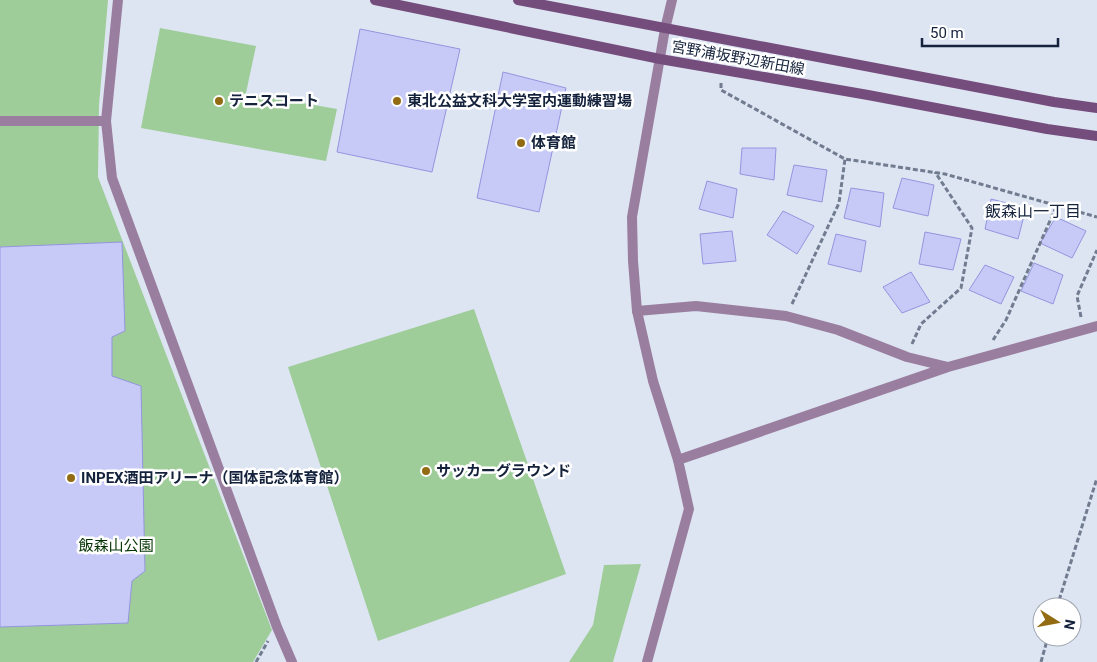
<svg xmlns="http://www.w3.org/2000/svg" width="1097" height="662" viewBox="0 0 1097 662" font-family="Roboto,'Noto Sans JP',sans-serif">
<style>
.green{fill:#9fcd99}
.building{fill:#c7caf7;stroke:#9395de}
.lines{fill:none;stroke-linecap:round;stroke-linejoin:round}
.path{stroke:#717c90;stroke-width:3;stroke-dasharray:5 2.5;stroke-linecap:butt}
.service{stroke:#9a7e9f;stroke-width:10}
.minor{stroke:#9a7e9f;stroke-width:10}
.tertiary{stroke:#9a7e9f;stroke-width:10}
.secondary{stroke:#754d7c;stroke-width:10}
.poi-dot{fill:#926b12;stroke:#fff;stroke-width:2}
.labels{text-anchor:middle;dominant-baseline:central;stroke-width:5;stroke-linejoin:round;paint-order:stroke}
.street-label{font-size:15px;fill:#14223c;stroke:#fff}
.poi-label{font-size:15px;font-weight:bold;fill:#14223c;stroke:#fff;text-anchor:start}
.park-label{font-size:15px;fill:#023300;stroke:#fff}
.neighbourhood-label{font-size:16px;fill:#14223c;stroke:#fff}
</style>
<rect width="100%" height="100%" fill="#dde5f3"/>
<path class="green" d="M0 0H108L99 105 98 177 272 630 253 662H0Z
M160 28 256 46 246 93 337 109 326 161 141 128Z
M474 309 566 574 378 641 288 367Z
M641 564 613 662H569L593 625 604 565Z"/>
<path class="building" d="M360 29 460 49 432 172 337 152Z
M503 72 566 88 539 212 477 198Z
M742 148H776L774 180 740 174Z
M794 165 827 170 822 202 787 195Z
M902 178 934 185 928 216 893 208Z
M707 181 737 189 733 218 699 209Z
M851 188 884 193 880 227 844 218Z
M991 199 1026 208 1018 239 985 229Z
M783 211 814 226 797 254 767 235Z
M1056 217 1086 231 1072 258 1040 243Z
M732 231 736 261 703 264 700 234Z
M925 232 961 239 953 270 919 264Z
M836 234 866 241 861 272 828 264Z
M122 242 125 331 112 337V376L141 386 145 571 132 581 128 623 0 627V247Z
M1034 263 1063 275 1053 304 1021 291Z
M985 265 1014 277 1001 304 969 290Z
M911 272 930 302 902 313 883 287Z"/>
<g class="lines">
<path class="path" d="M721 83V90L845 159 945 174 1097 217
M792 304 839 203 845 159
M1081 317 1077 296 1097 250
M993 340 1006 320 1057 205
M912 344 921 324 961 288 972 228 935 172
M1057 607 1097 478
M256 662 268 641
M1041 662 1048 637"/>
<path class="service" d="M0 121H106"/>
<path class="minor" d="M118 0 106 121 112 178 277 627 292 662
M637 311 696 306 786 316 838 330 907 357 948 367
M647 662 689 509 678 460 948 367 1097 326"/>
<path class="tertiary" d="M672 0 665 29 632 217 633 261 637 311 653 381 678 460"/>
<path class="secondary" d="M375 0 660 59 868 95 1047 129 1097 136
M518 0 1054 102 1097 108"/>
</g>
<g class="poi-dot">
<circle cx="219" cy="101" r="5"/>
<circle cx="397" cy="101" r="5"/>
<circle cx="521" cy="143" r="5"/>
<circle cx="426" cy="471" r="5"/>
<circle cx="71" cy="478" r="5"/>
</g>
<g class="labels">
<g class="street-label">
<text transform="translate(738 58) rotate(10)">宮野浦坂野辺新田線</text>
</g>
<g class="poi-label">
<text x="229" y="101">テニスコート</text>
<text x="407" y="101">東北公益文科大学室内運動練習場</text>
<text x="531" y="143">体育館</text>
<text x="436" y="471">サッカーグラウンド</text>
<text x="81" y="478">INPEX酒田アリーナ（国体記念体育館）</text>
</g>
<g class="park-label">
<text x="116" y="546">飯森山公園</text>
</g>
<g class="neighbourhood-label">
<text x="1033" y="211">飯森山一丁目</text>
</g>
</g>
<g transform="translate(1057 622) rotate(101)"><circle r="24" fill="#ffffff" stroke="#a1a7b1"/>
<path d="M0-4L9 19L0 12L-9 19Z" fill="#926b12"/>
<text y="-8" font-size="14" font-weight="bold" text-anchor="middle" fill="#14223c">N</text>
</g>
<path d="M922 38v8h136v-8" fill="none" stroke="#14223c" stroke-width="2.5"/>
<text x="930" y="38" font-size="15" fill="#14223c" stroke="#ffffff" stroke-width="4" paint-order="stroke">50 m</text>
</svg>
